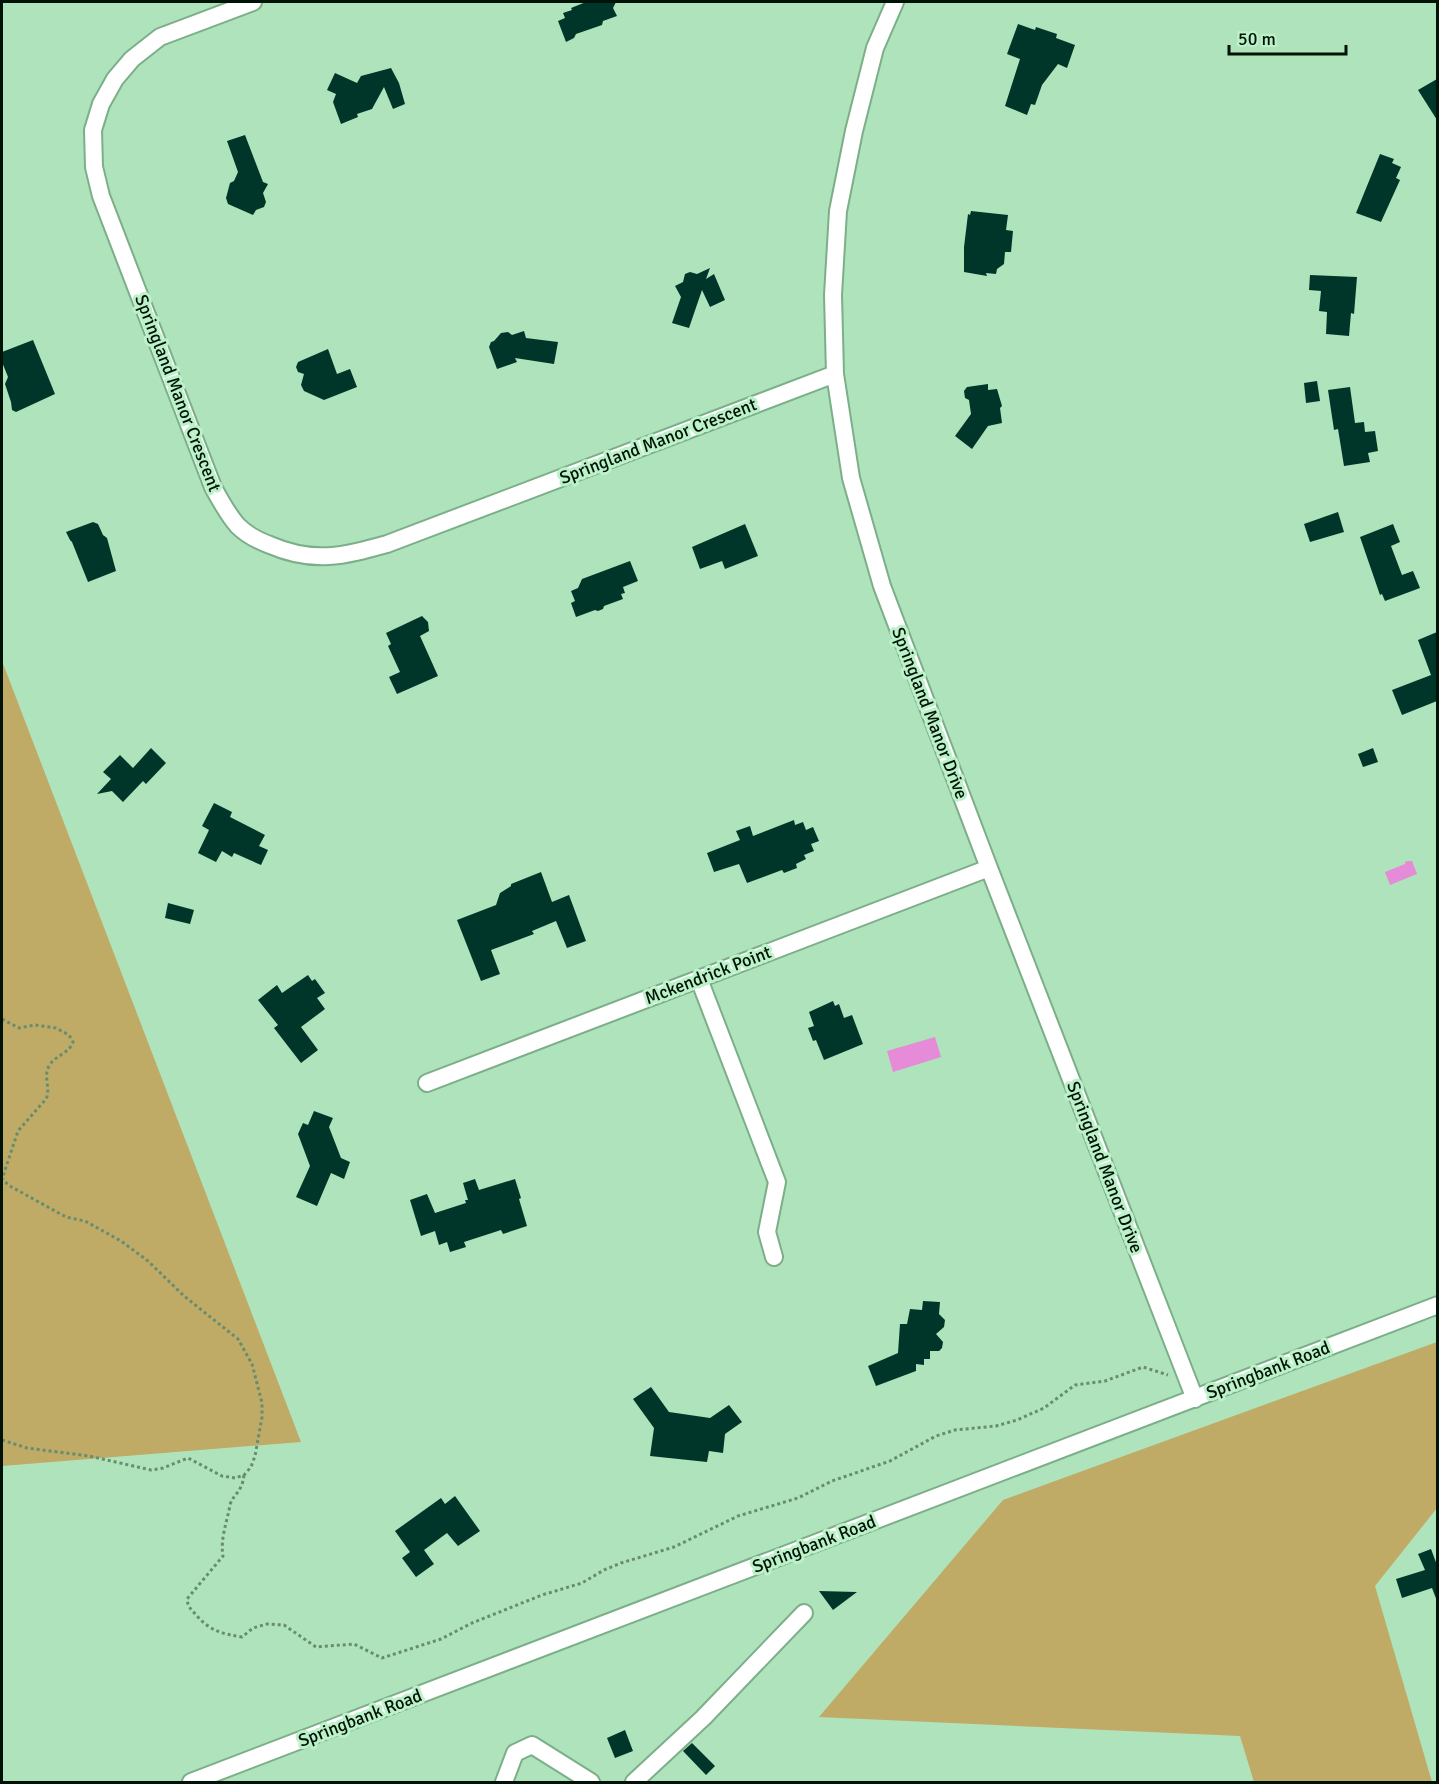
<svg xmlns="http://www.w3.org/2000/svg" width="1439" height="1784" viewBox="0 0 1439 1784" font-family="Signika,sans-serif">
<style>
.green{fill:#bfaa66}
.water{fill:#e58bd7}
.building{fill:#00362a}
.lines{fill:none;stroke-linecap:round;stroke-linejoin:round}
.minor-casing{stroke:#7caf89;stroke-width:20}
.path{stroke:#678d70;stroke-width:3;stroke-dasharray:3 3;stroke-linecap:butt}
.minor{stroke:#fff;stroke-width:16}
.labels{text-anchor:middle;dominant-baseline:central;stroke-width:6;stroke-linejoin:round;paint-order:stroke}
.street-label{font-size:18px;fill:#011306;stroke:#bcf1c9}
</style>
<rect width="100%" height="100%" fill="#afe3bc"/>
<path class="green" d="M2 661 301 1442 2 1466Z
M1437 1342V1508L1375 1586 1432 1782H1254L1240 1736 819 1717 1003 1500Z"/>
<path class="water" d="M1408 861H1412L1417 874 1390 885 1385 872 1405 864V862Z
M935 1037 941 1057 893 1072 887 1051Z"/>
<path class="building" d="M586 2H616L613 8 617 16 603 21 602 25 576 34 574 38 566 42 558 21 565 18 563 13 572 10 571 8Z
M1018 24 1035 30 1036 27 1057 34 1056 38 1075 45 1067 68 1058 64 1042 85 1035 105 1031 104 1027 115 1005 106 1020 59 1007 54Z
M391 68 399 83 405 104 393 109 384 87 372 109 357 114 358 117 341 124 333 102 336 94 327 90 335 73 357 83 361 76Z
M1437 79V120L1418 90Z
M245 135 263 182 268 184 263 193 266 202 264 207 256 210 253 215 228 204 226 198 230 183 234 181 238 172 227 141Z
M1380 154 1394 159 1392 163 1401 167 1396 178 1400 180 1381 222 1356 213Z
M971 211 1008 215 1006 230 1013 231 1011 252H1005L1004 264 997 269 996 274 986 273 987 276 964 272V247L968 214 970 215Z
M710 268 706 279 714 274 725 300 710 307 702 290 689 328 672 323 681 297 675 286 683 282 685 274 690 272 697 274Z
M1310 275 1357 277 1354 314 1351 313 1349 336 1326 334 1327 312 1319 311 1321 291 1309 290Z
M524 331 526 338 558 342 554 364 515 358 517 362 497 369 489 347 491 342 494 341 501 333 508 332 512 335Z
M33 340 55 394 16 412 12 410 11 402 5 384 8 377 2 362V352Z
M328 349 337 374 350 369 357 387 324 400 304 391 301 385 304 374 298 372 296 367 298 362Z
M1317 381 1320 401 1306 403 1304 383Z
M988 384V390L997 389 1002 406 1000 408 1002 423 988 426 972 449 955 436 971 414 969 400 965 398 964 391 967 387Z
M1350 387 1355 423 1364 422 1365 432 1375 431 1378 451 1368 453 1370 462 1344 466 1338 429 1334 430 1328 390Z
M1338 512 1344 532 1310 542 1304 524Z
M93 522 98 524 103 535 107 538 116 571 88 582 72 542 70 540 66 532Z
M745 524 758 556 725 569 722 561 700 569 692 547Z
M1393 524 1400 542 1391 546 1402 575 1413 571 1420 588 1385 601 1382 594 1380 595 1360 537Z
M630 561 638 581 623 587 625 593 621 594 623 599 604 606 603 609 598 611 595 610 576 617 571 603 575 601 571 591 578 588 582 579Z
M422 616 428 622 429 631 420 636 438 676 397 694 389 677 400 672 388 646 391 644 386 633Z
M1437 632V701L1402 715 1392 690 1431 675 1418 640Z
M151 748 166 763 146 784 143 781 123 802 112 791 97 794 111 779 103 772 120 755 133 768Z
M1373 748 1378 762 1363 767 1358 754Z
M214 803 232 812 230 817 265 835 259 846 268 850 261 865 234 853 232 857 222 851 216 862 198 853 209 830 202 826Z
M794 820 795 825 803 822 806 830 813 827 819 841 811 844 814 851 804 855 806 859 796 864 797 868 784 873 782 870 747 883 739 864 714 872 707 853 740 840 736 831 750 826 753 836Z
M541 872 552 902 569 895 586 941 567 948 556 921 532 931 534 934 491 950 500 974 481 981 457 920 496 905 500 893 511 886V884Z
M168 903 194 910 190 924 165 918Z
M308 975 312 981 315 979 325 993 317 998 325 1009 301 1027 318 1050 301 1063 274 1028 278 1025 258 1000 277 985 282 993Z
M833 1001 835 1006 839 1004 844 1018 852 1015 863 1044 824 1060 816 1040 813 1041 808 1028 814 1026 809 1012Z
M314 1111 333 1118 329 1127 341 1158 350 1162 344 1179 331 1173 317 1206 296 1197 310 1166 298 1134 303 1123 308 1125Z
M475 1179 479 1190 515 1179 521 1198 519 1199 527 1226 503 1234 501 1230 464 1242 466 1247 450 1252 447 1242 439 1245 435 1231 421 1236 410 1200 427 1194 435 1213 466 1203 465 1200H468L463 1183Z
M923 1301 940 1302 939 1314 945 1320 944 1327 936 1334 943 1342 942 1348 939 1351H930V1359H924V1365L916 1364V1371L876 1386 868 1366 898 1353 900 1324H907L910 1309 922 1310Z
M651 1387 669 1412 710 1418 729 1405 742 1422 725 1434 723 1453 709 1451 707 1462 650 1456 654 1428 633 1399Z
M455 1496 480 1531 458 1546 447 1533 424 1550 434 1564 416 1577 402 1558 410 1552 395 1531 441 1498 445 1504Z
M1431 1549 1437 1565V1601L1432 1588 1402 1598 1396 1579 1425 1570 1418 1554Z
M819 1591 857 1592 833 1610Z
M625 1730 633 1751 615 1758 607 1738Z
M692 1743 715 1766 706 1775 683 1751Z"/>
<g class="lines">
<defs>
<path id="minor" d="M253 2 160 37 132 59 115 79 101 104 93 130 94 167 101 196 213 487C220 500 228 515 238 526 247 535 259 541 270 545 314 564 343 556 387 544L835 374
M895 2 875 48 854 131 838 211 833 295 835 374 851 478 882 586 989 868 1195 1399
M699 979 777 1182 767 1232 774 1257
M427 1083 989 868
M191 1782 1438 1305
M504 1782 515 1753 532 1745 591 1782
M634 1782 703 1718 804 1613"/>
</defs>
<use href="#minor" class="minor-casing"/>
<path class="path" d="M2 1019 19 1028 35 1025 56 1028 69 1035 73 1042C69 1054 55 1055 49 1066 43 1077 51 1089 46 1099L18 1131 2 1179
M2 1440 27 1448 89 1456 151 1470 163 1468 188 1458 222 1476 235 1478 244 1475 251 1467 255 1456 262 1417V1403L252 1364 238 1339 184 1296 148 1261 121 1241 85 1221 66 1217 8 1185 3 1179
M244 1475C242 1493 233 1494 230 1505 227 1522 220 1539 223 1556L187 1599C188 1608 192 1610 197 1616 210 1631 223 1634 242 1637L253 1628 267 1624 284 1625 316 1647 354 1644 382 1658 441 1639 472 1623 542 1595 582 1583 604 1570 621 1563 674 1547 738 1516 798 1498 832 1481 890 1461 936 1436 955 1430 996 1426 1017 1420 1044 1408 1075 1385 1105 1381 1143 1367 1168 1375"/>
<use href="#minor" class="minor"/>
</g>
<g class="labels">
<g class="street-label">
<text transform="translate(178 393) rotate(69)">Springland Manor Crescent</text>
<text transform="translate(658 441) rotate(-21)">Springland Manor Crescent</text>
<text transform="translate(930 713) rotate(69)">Springland Manor Drive</text>
<text transform="translate(708 975) rotate(-21)">Mckendrick Point</text>
<text transform="translate(1105 1167) rotate(69)">Springland Manor Drive</text>
<text transform="translate(1268 1370) rotate(-21)">Springbank Road</text>
<text transform="translate(814 1544) rotate(-21)">Springbank Road</text>
<text transform="translate(360 1718) rotate(-21)">Springbank Road</text>
</g>
</g>
<rect width="1439" height="1784" fill="none" stroke="#011306" stroke-width="6"/>
<path d="M1229 45v9h117v-9" fill="none" stroke="#011306" stroke-width="3"/>
<text x="1238" y="45" font-size="18" fill="#011306" stroke="#bcf1c9" stroke-width="4.5" paint-order="stroke">50 m</text>
</svg>
